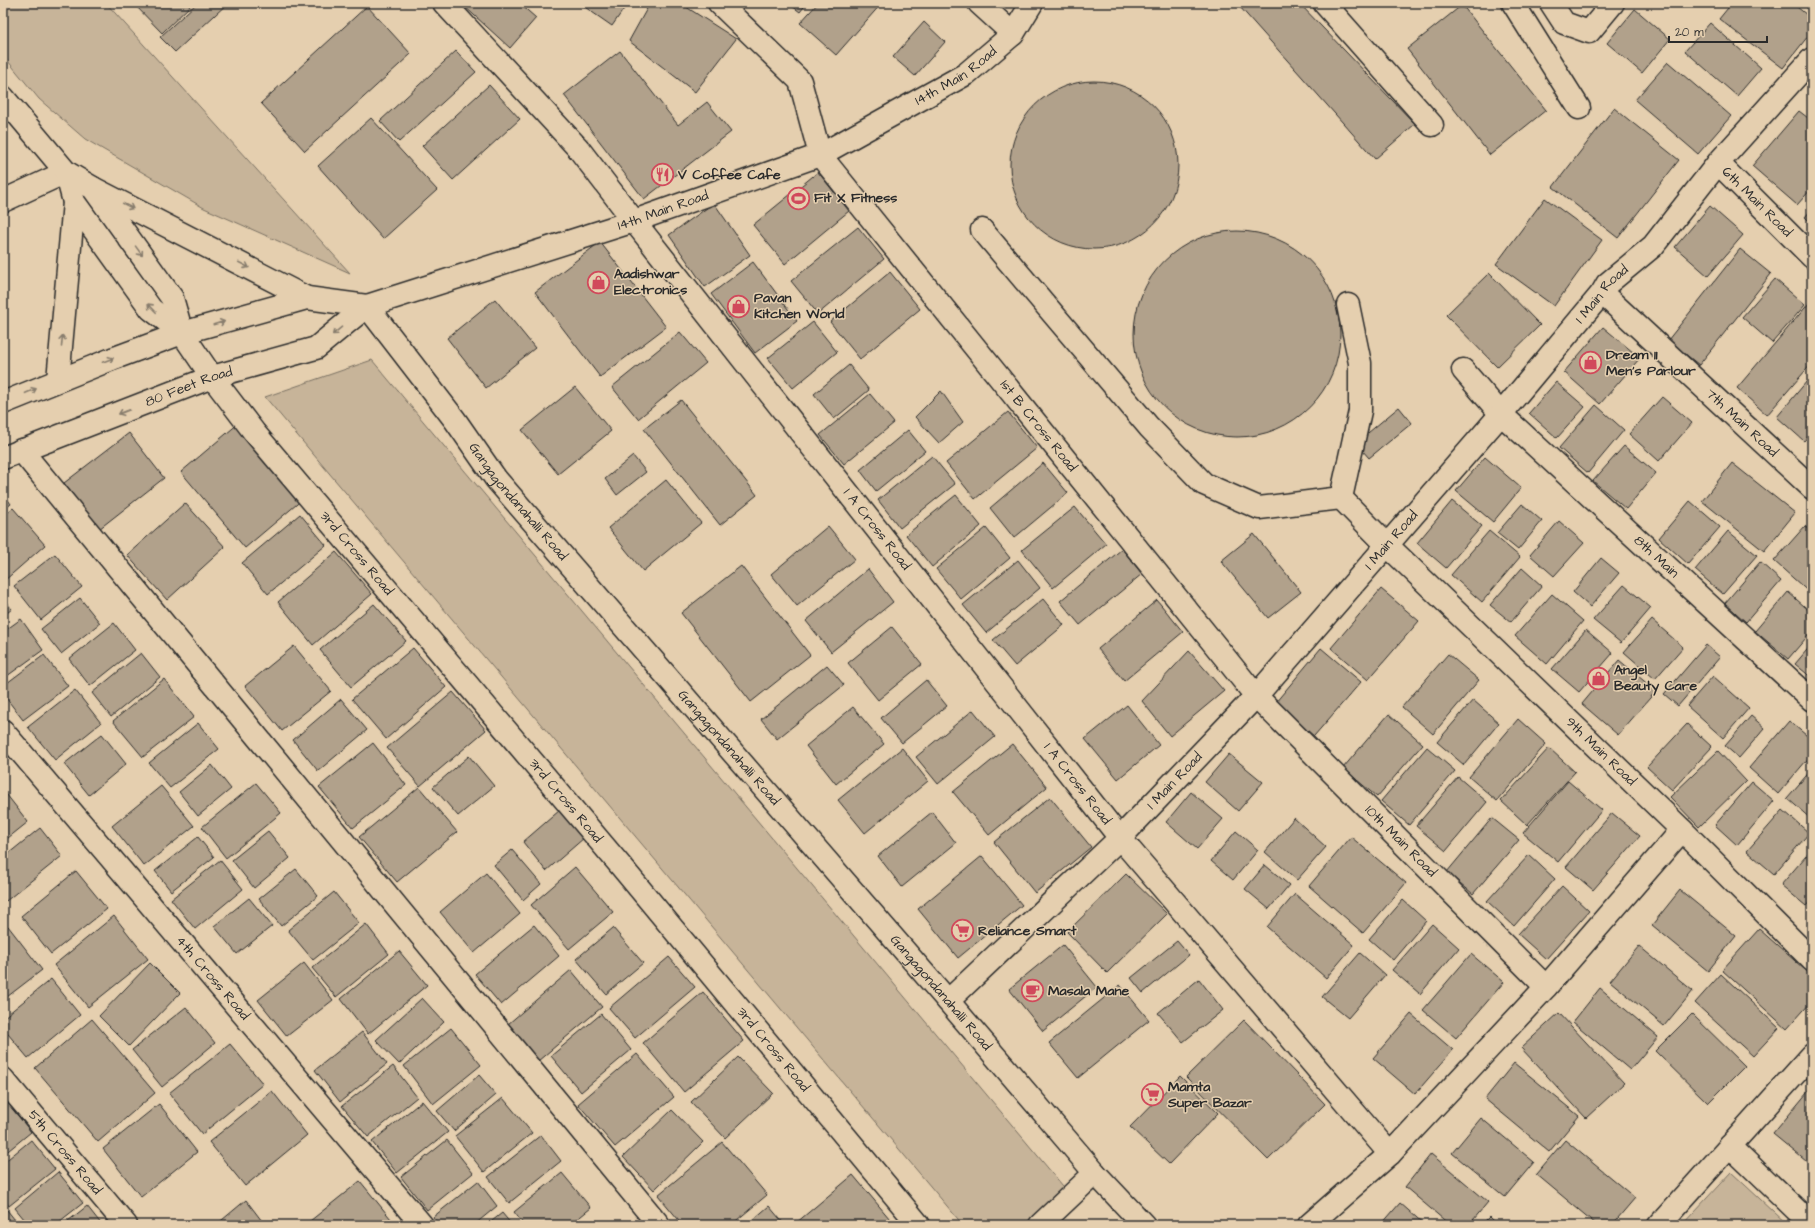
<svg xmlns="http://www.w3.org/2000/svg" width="1815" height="1228" viewBox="0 0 1815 1228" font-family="'Architects Daughter',sans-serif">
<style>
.green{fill:#c7b499;stroke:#797062}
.building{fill:#b1a18b;stroke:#2b2b2b}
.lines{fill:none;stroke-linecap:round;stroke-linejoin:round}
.minor-casing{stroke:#2b2b2b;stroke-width:25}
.major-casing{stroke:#2b2b2b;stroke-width:25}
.minor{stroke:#e5cfaf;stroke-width:22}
.major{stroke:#e5cfaf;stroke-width:22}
.oneway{stroke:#887d6d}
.labels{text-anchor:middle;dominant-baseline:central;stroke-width:3;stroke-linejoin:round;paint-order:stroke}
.street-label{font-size:14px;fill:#2b2b2b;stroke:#e5cfaf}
.poi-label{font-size:14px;font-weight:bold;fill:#2b2b2b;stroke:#e5cfaf;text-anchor:start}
</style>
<rect width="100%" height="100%" fill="#e5cfaf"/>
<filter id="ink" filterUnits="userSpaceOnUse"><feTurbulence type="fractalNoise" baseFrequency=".025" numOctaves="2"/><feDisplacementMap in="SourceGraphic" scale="8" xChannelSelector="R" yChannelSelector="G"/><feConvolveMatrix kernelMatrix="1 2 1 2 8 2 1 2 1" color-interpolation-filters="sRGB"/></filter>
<g filter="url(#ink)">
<path class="green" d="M3 3H106L350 273 204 208 85 139 39 99 3 55Z
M372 360 1068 1192 1029 1225H963L265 397Z
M1731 1172 1788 1225H1682Z"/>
<path class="building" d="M133 3H193L162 33Z
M197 3H228L175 52 160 37Z
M465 3H519L536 18 510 48 463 5Z
M579 3H628L612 26Z
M650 3H680L736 39 695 92 629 41Z
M788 3H807L800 12Z
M818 3H882L836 55 800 23Z
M1243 3H1299L1415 124 1375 159 1239 6Z
M1732 3H1792L1812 19V31L1783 68 1719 19Z
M1462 5 1546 110 1490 155 1407 49Z
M367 6 411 54 305 151 261 103Z
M1635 9 1670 39 1642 73 1607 43Z
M924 22 945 42 915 76 893 57Z
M1710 23 1761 68 1737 96 1685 51Z
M456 51 476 72 399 142 380 121Z
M620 51 678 125 707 102 731 132 644 199 564 95Z
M1668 62 1731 116 1698 154 1635 100Z
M1010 165a84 84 0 1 1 168 0a84 84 0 1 1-168 0Z
M489 85 520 119 453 180 422 146Z
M1614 108 1679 160 1618 238 1553 187Z
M1799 111 1812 121V188L1797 205 1752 166Z
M371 118 437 190 383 239 318 166Z
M818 172 849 211 785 264 753 225Z
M1545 198 1602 240 1554 306 1496 264Z
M714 203 750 255 705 287 669 235Z
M1710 206 1743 235 1708 276 1675 247Z
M1812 209V224L1805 217Z
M858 227 884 259 818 314 791 281Z
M1134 334a103 103 0 1 1 206 0a103 103 0 1 1-206 0Z
M600 242 666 327 600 377 535 292Z
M1740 249 1771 274 1699 365 1668 340Z
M753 262 797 321 755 353 711 294Z
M890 272 920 309 860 359 830 322Z
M1489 273 1540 325 1497 367 1446 315Z
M1775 279 1805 305 1772 343 1742 317Z
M495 299 535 348 486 388 447 338Z
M1810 302 1812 304V363L1767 415 1737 388Z
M813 322 837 352 793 388 768 358Z
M1603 327 1640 358 1600 404 1564 372Z
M680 332 706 363 638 419 612 387Z
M849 365 869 390 834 419 814 394Z
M1807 381 1812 386V432L1804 441 1777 417Z
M1556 382 1585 407 1557 438 1529 413Z
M575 387 611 431 558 474 522 430Z
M941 391 963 422 939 443 915 417Z
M870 394 894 423 844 464 820 435Z
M1662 397 1692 423 1659 461 1629 434Z
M681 400 757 495 720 525 644 429Z
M1596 405 1624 430 1588 473 1559 448Z
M1399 407 1412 423 1369 458 1356 443Z
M1008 412 1037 448 975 499 946 463Z
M239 423 303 499 245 548 181 472Z
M908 430 925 451 876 491 860 470Z
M129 433 164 478 99 529 64 483Z
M1624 446 1656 473 1626 509 1593 481Z
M633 456 646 472 617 495 605 479Z
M932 456 955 484 900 528 878 500Z
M1485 457 1521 488 1493 522 1456 491Z
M1043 463 1068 493 1014 538 990 508Z
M1732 463 1795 513 1764 551 1702 501Z
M666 480 701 523 643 571 608 528Z
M3 493 11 504 3 510Z
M956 495 981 526 932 567 906 535Z
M1452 501 1482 526 1446 568 1417 543Z
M1690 501 1720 527 1688 564 1659 538Z
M185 503 225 547 167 600 127 555Z
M1522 504 1542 521 1518 550 1497 533Z
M1075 507 1106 544 1053 588 1022 550Z
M13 508 45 545 4 581 3 579V516Z
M300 514 326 545 268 594 242 563Z
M1559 521 1584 543 1554 576 1530 555Z
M828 526 855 559 797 606 771 574Z
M1805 526 1812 532V595L1774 561Z
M986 528 1010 558 961 599 936 569Z
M1489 531 1520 557 1482 602 1451 575Z
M1728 531 1757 555 1723 594 1695 570Z
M1254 534 1301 592 1268 618 1221 561Z
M1122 549 1142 574 1080 625 1060 601Z
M336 552 372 594 313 645 278 602Z
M55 554 82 587 41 620 14 586Z
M1601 558 1619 573 1590 607 1573 592Z
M1018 560 1040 588 986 633 963 605Z
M1760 562 1781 581 1746 622 1725 603Z
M741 566 810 655 751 702 681 613Z
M1522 568 1542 586 1511 622 1490 605Z
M868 569 893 602 831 652 806 621Z
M1624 585 1651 608 1621 643 1593 620Z
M1381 589 1419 621 1368 680 1331 648Z
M1788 592 1812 613V631L1788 659 1755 631Z
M1552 594 1583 621 1547 664 1515 636Z
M80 598 100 623 61 654 41 629Z
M3 599 12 609 3 616Z
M1043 599 1064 625 1015 666 993 640Z
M1157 600 1183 632 1124 681 1098 649Z
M374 604 406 641 351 687 320 650Z
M21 619 43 650 3 679V632Z
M1652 620 1683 647 1655 679 1624 652Z
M114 623 135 650 90 686 69 659Z
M892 627 922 664 878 700 848 663Z
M1586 630 1613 653 1579 692 1552 669Z
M1812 644V678L1795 664Z
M1706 645 1720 657 1678 706 1664 694Z
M294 646 331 691 282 731 245 686Z
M413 648 446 687 386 739 352 699Z
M1321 648 1361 682 1314 736 1275 703Z
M1189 651 1224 691 1170 736 1142 701Z
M141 653 160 677 111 717 92 693Z
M1448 654 1479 680 1433 734 1402 707Z
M44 655 68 686 23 720 3 694V686Z
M1619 660 1656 691 1618 735 1582 704Z
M827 665 844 685 777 739 761 719Z
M1713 676 1749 708 1723 738 1687 706Z
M164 679 194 717 143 757 113 721Z
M926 680 947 706 902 743 881 718Z
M75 690 101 723 55 760 28 727Z
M453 692 486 730 420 786 387 748Z
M341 699 367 730 318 771 293 740Z
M1473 700 1499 723 1464 765 1437 742Z
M1127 705 1159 745 1118 779 1085 739Z
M853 707 884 744 836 784 806 746Z
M973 710 995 737 938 784 916 757Z
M1389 714 1423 744 1377 797 1343 768Z
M1751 716 1765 728 1739 758 1725 746Z
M1518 719 1546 744 1497 801 1469 777Z
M1789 721 1812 740V754L1778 794 1749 768Z
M198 723 219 749 170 788 149 763Z
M1687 724 1712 747 1672 790 1647 767Z
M102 734 126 764 89 795 64 764Z
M373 743 406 785 353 828 319 787Z
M1012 744 1047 787 989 835 953 792Z
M1427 747 1455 771 1409 825 1381 801Z
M902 748 928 781 865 833 838 800Z
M1549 748 1575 772 1527 825 1501 801Z
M1718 751 1746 781 1699 827 1670 797Z
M1229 754 1263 782 1238 811 1205 782Z
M469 756 494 786 458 816 433 787Z
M212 765 231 789 198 816 179 792Z
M1812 769V820L1787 798Z
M1458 777 1487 802 1446 851 1416 826Z
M1568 781 1602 810 1558 862 1523 833Z
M1752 782 1774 801 1737 845 1715 825Z
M256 783 281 813 226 858 202 827Z
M161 786 194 826 144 866 112 826Z
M419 787 457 832 397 882 359 837Z
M3 790 28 822 3 842Z
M1191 792 1223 819 1197 849 1166 822Z
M1050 797 1091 847 1035 893 994 842Z
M560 810 584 838 546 871 523 842Z
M1783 810 1809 833 1774 874 1747 851Z
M932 812 956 843 902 887 878 856Z
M1612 813 1640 836 1593 890 1566 867Z
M1294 818 1326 847 1297 880 1265 852Z
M1492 818 1519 840 1473 894 1447 872Z
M40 828 62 856 6 901 3 897V858Z
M268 831 290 858 254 888 232 860Z
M1236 831 1258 850 1233 880 1211 861Z
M198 837 214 857 171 891 155 871Z
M1351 837 1406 883 1363 933 1309 886Z
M1812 849V899L1806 906 1781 885Z
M512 850 541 884 523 900 494 865Z
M1529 855 1555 879 1514 926 1487 901Z
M982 856 1022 905 958 958 918 909Z
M220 860 243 889 195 929 171 899Z
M1265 865 1289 885 1269 909 1245 889Z
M575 867 613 912 569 949 531 905Z
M296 869 318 896 281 926 259 899Z
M76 871 107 909 51 954 21 916Z
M486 873 520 914 474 953 440 912Z
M1126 874 1167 914 1107 973 1067 932Z
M1562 886 1589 911 1546 959 1518 934Z
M1680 890 1736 936 1708 971 1652 925Z
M334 892 359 923 313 960 288 930Z
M1295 894 1354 945 1326 978 1267 927Z
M249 898 272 926 237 954 214 926Z
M1403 900 1426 921 1393 960 1369 939Z
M114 916 148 959 88 1007 54 965Z
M366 924 389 954 336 997 312 968Z
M1432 924 1459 948 1420 994 1392 970Z
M534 925 559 956 501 1005 475 974Z
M8 926 42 970 3 1000V930Z
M613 928 643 963 606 994 576 959Z
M1759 929 1812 976V1001L1787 1029 1722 970Z
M1177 941 1189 955 1143 993 1131 978Z
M1063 945 1097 987 1043 1031 1009 989Z
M1639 946 1693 991 1664 1026 1610 981Z
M399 951 427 985 368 1034 341 999Z
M1360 953 1385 975 1348 1018 1322 997Z
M1471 954 1504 982 1456 1038 1423 1010Z
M669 957 695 987 635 1038 609 1008Z
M150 963 180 993 129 1046 99 1016Z
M304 963 333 1000 287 1036 258 1000Z
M571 970 602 1007 538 1061 508 1024Z
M1721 974 1779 1028 1753 1056 1695 1003Z
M51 979 80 1015 28 1058 3 1028V1018Z
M1199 979 1223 1010 1183 1042 1158 1013Z
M1120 985 1149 1020 1078 1078 1049 1043Z
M1600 988 1658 1037 1630 1070 1573 1022Z
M703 992 744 1041 684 1092 643 1043Z
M422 998 444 1022 399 1064 376 1040Z
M186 1007 215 1043 162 1087 132 1050Z
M1559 1013 1624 1083 1586 1118 1521 1048Z
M601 1014 631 1050 581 1092 551 1056Z
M1411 1014 1453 1050 1415 1094 1373 1058Z
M1692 1014 1745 1066 1708 1103 1655 1051Z
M92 1019 155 1093 98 1142 35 1068Z
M1244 1020 1325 1104 1268 1160 1186 1077Z
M451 1028 481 1065 433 1104 404 1066Z
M362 1032 387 1064 340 1102 315 1070Z
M230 1044 263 1084 202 1134 169 1093Z
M637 1054 674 1097 615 1147 578 1104Z
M738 1057 773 1093 725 1138 691 1102Z
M1514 1063 1579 1116 1549 1152 1485 1099Z
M393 1066 417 1097 368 1137 342 1106Z
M479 1075 496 1095 454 1131 437 1111Z
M1180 1076 1218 1113 1169 1164 1130 1127Z
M1812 1087V1166L1773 1134Z
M272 1091 307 1135 245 1186 209 1142Z
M3 1097 31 1132 3 1155Z
M503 1098 532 1133 484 1172 455 1136Z
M422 1101 448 1132 397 1173 372 1142Z
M159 1104 197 1152 141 1197 103 1149Z
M672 1110 703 1142 654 1190 623 1157Z
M1481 1118 1534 1162 1505 1197 1452 1153Z
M541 1135 561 1161 509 1203 488 1177Z
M31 1140 55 1169 9 1206 3 1198V1163Z
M447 1140 473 1173 427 1210 401 1177Z
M1565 1140 1635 1198 1612 1225H1597L1536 1174Z
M722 1142 767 1195 731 1225H683L658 1195Z
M1431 1154 1488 1202 1469 1225H1450L1405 1187Z
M58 1172 83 1203 55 1225H29L15 1208Z
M562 1173 591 1208 570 1225H524L514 1212Z
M853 1175 895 1225H798L796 1223Z
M360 1181 391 1219 383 1225H305Z
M478 1181 497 1206 474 1225H439L433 1217Z
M246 1200 265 1225H216Z
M1400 1203 1425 1225H1381Z
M87 1206 102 1225H63Z
M769 1206 785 1225H747Z
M7 1210 19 1225H3V1213Z
M502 1213 512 1225H487Z
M1489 1217 1497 1225H1481Z"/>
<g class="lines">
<defs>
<g id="minor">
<path id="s1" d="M444 3 578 148 634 221 1120 838 1390 1154"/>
<path id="s2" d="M719 3 800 81 820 155 1256 696 1546 987"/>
<path d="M979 3 1013 34"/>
<path d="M1324 3 1432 125"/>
<path d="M1513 3 1579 108"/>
<path d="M1551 3 1564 23 1589 32 1613 3"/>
<path id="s3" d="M1718 163 1812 257"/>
<path d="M93 188 307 298"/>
<path d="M3 201 66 172"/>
<path d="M982 230 1149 427 1204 484 1259 508 1341 498"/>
<path id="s4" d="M1602 293 1812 488"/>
<path id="s5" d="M367 306 634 221 820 155 966 74 1013 34 1032 3"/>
<path id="s6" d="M1463 370 1501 414 1812 700"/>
<path id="s7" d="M212 377 254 432 620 865 919 1225"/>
<path d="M58 380 74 202"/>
<path d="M21 450 659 1225"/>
<path id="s8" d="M1341 498 1387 545 1682 830 1812 960"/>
<path d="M1341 498 1360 411V363L1348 305"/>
<path id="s9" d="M3 731 422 1225"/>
<path id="s10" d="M948 1001 1120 838 1256 696 1501 414 1602 293 1607 284 1653 246 1718 163 1812 59"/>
<path id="s11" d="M3 1079 126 1225"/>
<path d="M1730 1146 1812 1225"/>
<path d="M1040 1225 1095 1173"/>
<path d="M1309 1225 1390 1154 1546 987 1682 830"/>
<path d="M1659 1225 1812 1055"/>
</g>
<g id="major">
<path d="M3 97 66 172 93 188 172 298 182 333"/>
<path d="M66 172 74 202 151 309 182 333 212 377"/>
<path id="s12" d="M3 403 112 359 182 333 307 298 367 306 455 420 496 479 948 1001 1095 1173 1144 1225"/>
<path id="s13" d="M3 458 212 377 316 348 367 306"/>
</g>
</defs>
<use href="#minor" class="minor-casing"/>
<use href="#major" class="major-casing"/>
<use href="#minor" class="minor"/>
<use href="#major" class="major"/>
</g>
<defs><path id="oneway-shaft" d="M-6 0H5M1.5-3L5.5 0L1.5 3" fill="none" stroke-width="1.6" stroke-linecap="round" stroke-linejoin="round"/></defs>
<g class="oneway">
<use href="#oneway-shaft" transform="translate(128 206) rotate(27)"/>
<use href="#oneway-shaft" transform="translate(139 251) rotate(54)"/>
<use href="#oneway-shaft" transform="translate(244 265) rotate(27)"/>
<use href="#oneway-shaft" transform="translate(152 308) rotate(-134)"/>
<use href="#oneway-shaft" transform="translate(219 323) rotate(-16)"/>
<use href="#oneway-shaft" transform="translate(337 331) rotate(140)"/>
<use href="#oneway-shaft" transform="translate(62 341) rotate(-85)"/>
<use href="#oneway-shaft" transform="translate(108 360) rotate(-21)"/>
<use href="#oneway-shaft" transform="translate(31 391) rotate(-23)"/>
<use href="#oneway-shaft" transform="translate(124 412) rotate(159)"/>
</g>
</g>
<defs>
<symbol id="restaurant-ring" viewBox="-11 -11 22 22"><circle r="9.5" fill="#e5cfaf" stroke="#d1495b" stroke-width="1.5"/><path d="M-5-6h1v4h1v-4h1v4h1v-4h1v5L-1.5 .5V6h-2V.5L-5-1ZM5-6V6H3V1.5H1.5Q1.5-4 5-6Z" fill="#d1495b"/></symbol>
<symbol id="stadium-ring" viewBox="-11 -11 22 22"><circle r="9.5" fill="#e5cfaf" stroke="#d1495b" stroke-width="1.5"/><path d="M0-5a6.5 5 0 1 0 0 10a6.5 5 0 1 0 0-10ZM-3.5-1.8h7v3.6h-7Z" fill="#d1495b"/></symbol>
<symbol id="shop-ring" viewBox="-11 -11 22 22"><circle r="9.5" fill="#e5cfaf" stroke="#d1495b" stroke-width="1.5"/><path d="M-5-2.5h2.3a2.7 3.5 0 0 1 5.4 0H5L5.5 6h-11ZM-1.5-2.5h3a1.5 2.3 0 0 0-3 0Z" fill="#d1495b"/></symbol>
<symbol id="supermarket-ring" viewBox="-11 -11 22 22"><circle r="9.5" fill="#e5cfaf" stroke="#d1495b" stroke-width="1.5"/><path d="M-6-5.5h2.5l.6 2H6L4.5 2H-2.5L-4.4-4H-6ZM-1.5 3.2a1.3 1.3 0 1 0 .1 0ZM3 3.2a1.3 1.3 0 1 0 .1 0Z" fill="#d1495b"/></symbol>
<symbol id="cafe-ring" viewBox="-11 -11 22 22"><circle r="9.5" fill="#e5cfaf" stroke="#d1495b" stroke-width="1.5"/><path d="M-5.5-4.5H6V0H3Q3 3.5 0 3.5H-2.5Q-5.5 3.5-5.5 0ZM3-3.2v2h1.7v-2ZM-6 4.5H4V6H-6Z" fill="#d1495b"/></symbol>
</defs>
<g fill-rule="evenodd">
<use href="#restaurant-ring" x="650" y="162" width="25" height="25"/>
<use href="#stadium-ring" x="786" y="186" width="25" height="25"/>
<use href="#shop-ring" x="586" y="270" width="25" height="25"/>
<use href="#shop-ring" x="726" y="294" width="25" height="25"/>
<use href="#shop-ring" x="1578" y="350" width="25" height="25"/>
<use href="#shop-ring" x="1586" y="666" width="25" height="25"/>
<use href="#supermarket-ring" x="950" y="918" width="25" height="25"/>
<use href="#cafe-ring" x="1020" y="978" width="25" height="25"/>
<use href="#supermarket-ring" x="1140" y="1082" width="25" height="25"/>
</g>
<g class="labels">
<g class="street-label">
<text stroke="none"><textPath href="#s5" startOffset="635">14th Main Road</textPath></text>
<text stroke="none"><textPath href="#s3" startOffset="55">6th Main Road</textPath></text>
<text stroke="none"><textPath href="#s5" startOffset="311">14th Main Road</textPath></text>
<text stroke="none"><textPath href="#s10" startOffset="964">1 Main Road</textPath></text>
<text stroke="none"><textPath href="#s13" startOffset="199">80 Feet Road</textPath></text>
<text stroke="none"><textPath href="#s4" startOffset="191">7th Main Road</textPath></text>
<text stroke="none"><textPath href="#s2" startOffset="537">1st B Cross Road</textPath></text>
<text stroke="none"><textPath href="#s12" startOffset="630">Gangagondanahalli Road</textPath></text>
<text stroke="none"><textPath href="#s1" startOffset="682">1 A Cross Road</textPath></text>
<text stroke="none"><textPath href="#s10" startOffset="640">1 Main Road</textPath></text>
<text stroke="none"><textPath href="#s7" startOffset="228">3rd Cross Road</textPath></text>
<text stroke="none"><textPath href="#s6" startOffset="269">8th Main</textPath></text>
<text stroke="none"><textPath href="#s12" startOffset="954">Gangagondanahalli Road</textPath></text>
<text stroke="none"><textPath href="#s8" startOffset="363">9th Main Road</textPath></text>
<text stroke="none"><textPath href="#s10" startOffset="316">1 Main Road</textPath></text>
<text stroke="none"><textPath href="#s1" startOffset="1006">1 A Cross Road</textPath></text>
<text stroke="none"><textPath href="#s7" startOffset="552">3rd Cross Road</textPath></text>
<text stroke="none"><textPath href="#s2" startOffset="1089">10th Main Road</textPath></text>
<text stroke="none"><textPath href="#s9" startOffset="324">4th Cross Road</textPath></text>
<text stroke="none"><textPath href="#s12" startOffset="1278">Gangagondanahalli Road</textPath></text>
<text stroke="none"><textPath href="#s7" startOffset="876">3rd Cross Road</textPath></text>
<text stroke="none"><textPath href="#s11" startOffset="96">5th Cross Road</textPath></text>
</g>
<g class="poi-label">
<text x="678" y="175">V Coffee Cafe</text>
<text x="814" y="198">Fit X Fitness</text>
<text x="614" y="274">Aadishwar<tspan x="614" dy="16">Electronics</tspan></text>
<text x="754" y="298">Pavan<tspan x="754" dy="16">Kitchen World</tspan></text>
<text x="1606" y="355">Dream 11<tspan x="1606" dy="16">Men's Parlour</tspan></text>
<text x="1614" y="670">Angel<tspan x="1614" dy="16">Beauty Care</tspan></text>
<text x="978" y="931">Reliance Smart</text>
<text x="1048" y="991">Masala Mane</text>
<text x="1168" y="1087">Mamta<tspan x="1168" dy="16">Super Bazar</tspan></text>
</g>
</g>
<rect width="1815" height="1228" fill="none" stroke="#e5cfaf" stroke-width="16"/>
<rect x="8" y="8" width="1799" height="1212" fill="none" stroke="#2b2b2b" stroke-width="1.5" filter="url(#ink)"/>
<path d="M1669 36v6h98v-6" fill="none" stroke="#2b2b2b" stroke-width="2"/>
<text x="1675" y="36" font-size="12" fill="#2b2b2b" stroke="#e5cfaf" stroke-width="3" paint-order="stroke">20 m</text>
</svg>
